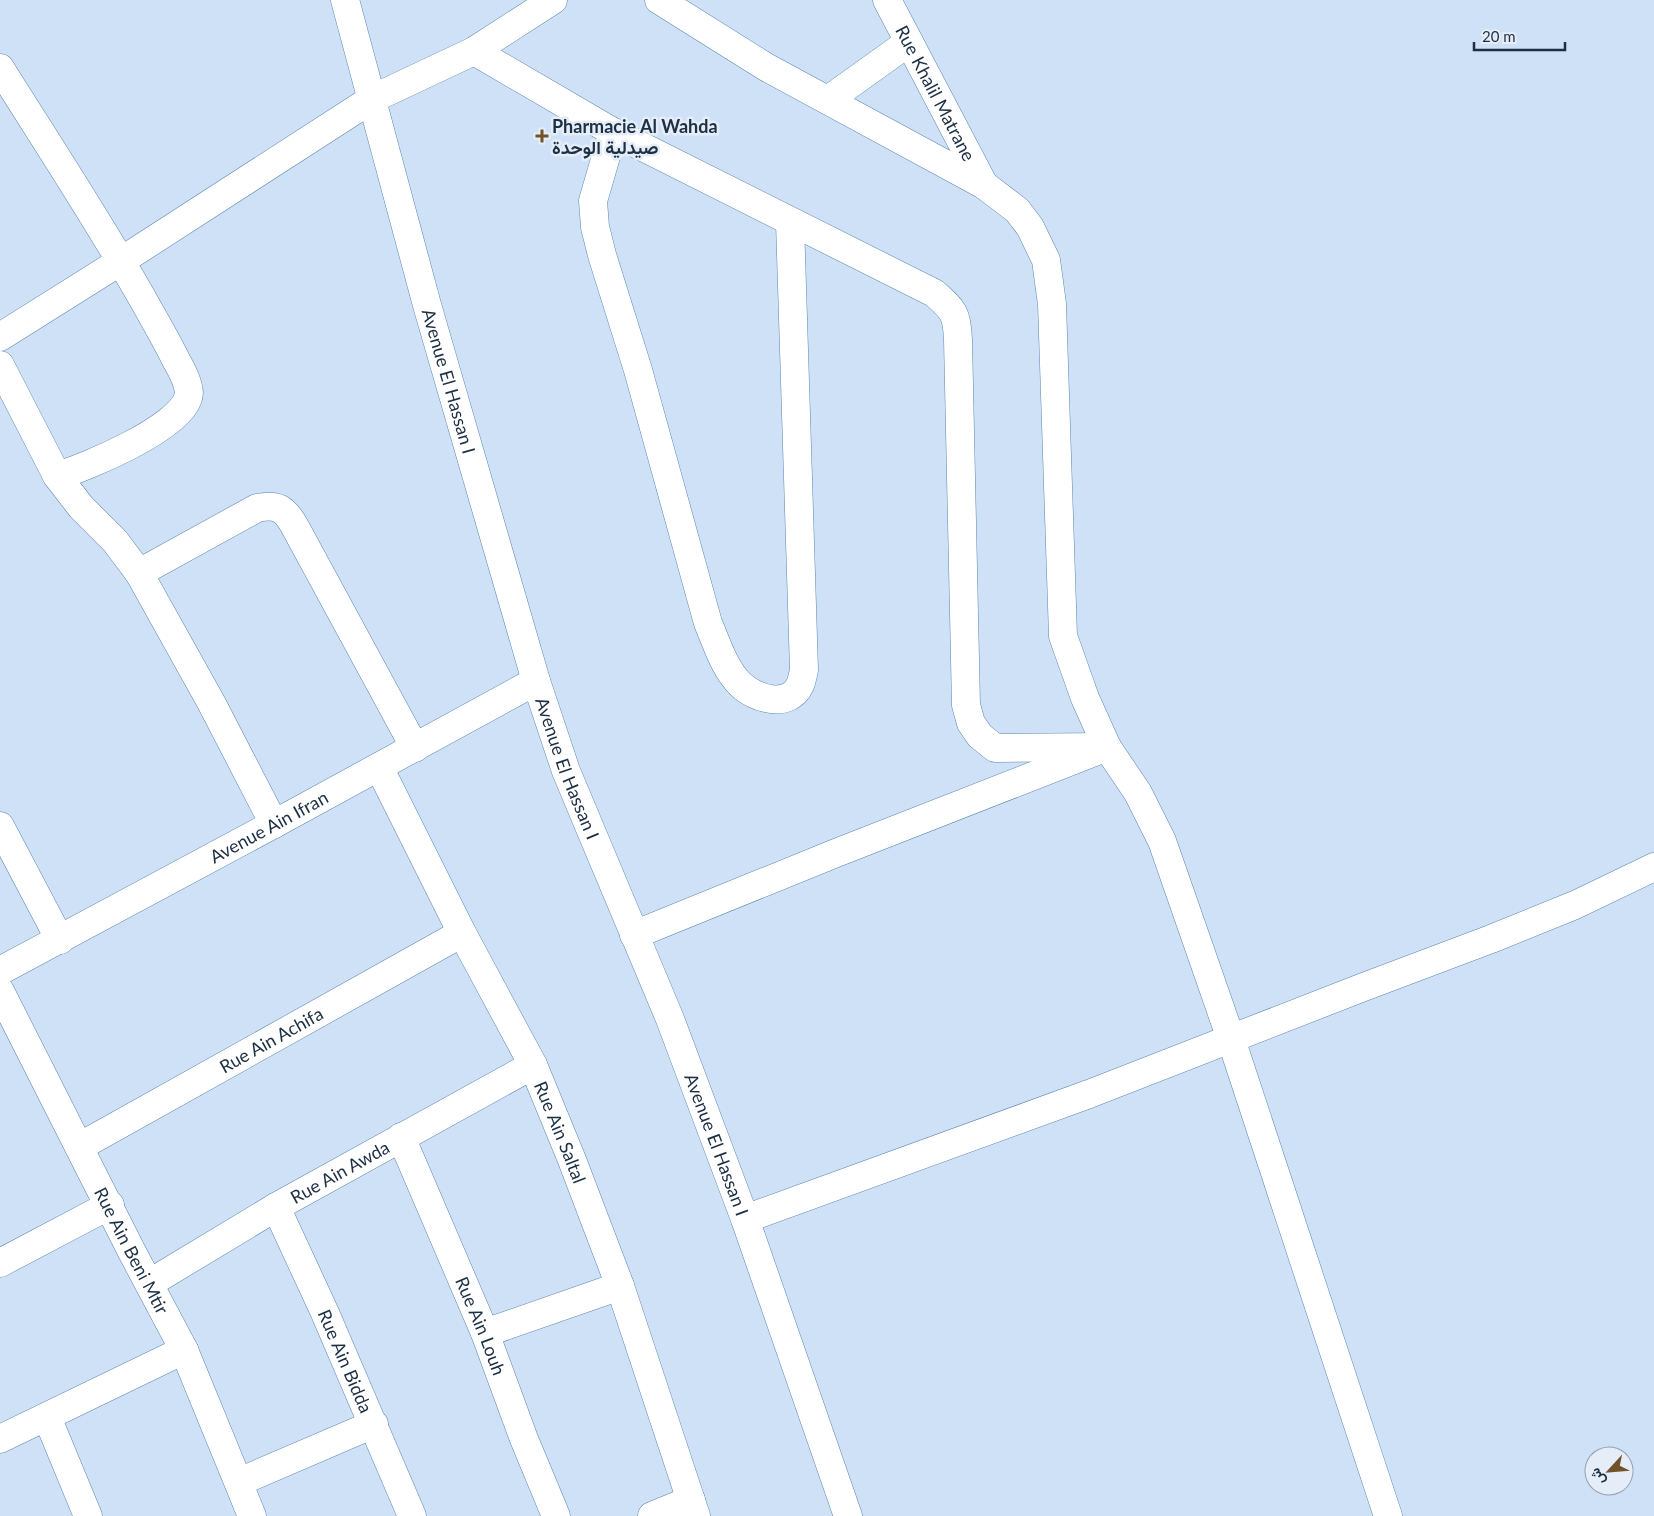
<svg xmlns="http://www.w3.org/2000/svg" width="1654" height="1516" viewBox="0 0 1654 1516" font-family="Lato,Vazirmatn,sans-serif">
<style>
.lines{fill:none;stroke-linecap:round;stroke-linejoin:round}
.minor-casing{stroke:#5a86b5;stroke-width:29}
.minor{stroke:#fff;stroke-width:28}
.poi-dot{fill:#725228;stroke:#e4edf8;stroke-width:2}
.labels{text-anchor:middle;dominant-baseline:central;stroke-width:5;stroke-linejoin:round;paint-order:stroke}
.street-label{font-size:18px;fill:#1d2f43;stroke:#e4edf8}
.poi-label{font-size:18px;font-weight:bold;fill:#1d2f43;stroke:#e4edf8;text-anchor:start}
</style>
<rect width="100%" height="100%" fill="#cfe1f6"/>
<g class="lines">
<defs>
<g id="minor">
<path id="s1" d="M345 0 427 305 536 681 566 771 670 1019 745 1219 848 1516"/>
<path id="s2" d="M887 0 984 185"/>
<path d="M474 51 613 132 934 293C954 310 957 314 958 340L966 705 971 723 980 736 995 748 1107 747 1138 793 1162 841 1231 1039 1388 1516"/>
<path d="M0 68C49 146 100 223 145 303 155 321 165 338 174 356 179 366 186 376 188 387 189 390 189 395 188 398 178 429 87 467 57 476L0 365"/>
<path d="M828 100 909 42"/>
<path d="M613 132 593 201 595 227 602 255 638 370 708 623C717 644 724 668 740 684 755 699 789 709 800 685 802 680 803 675 804 670L790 222"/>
<path d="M0 337 121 261 372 99 474 51 553 0"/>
<path d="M57 476 81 507 115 541 139 573 212 704 274 824"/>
<path d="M139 573 257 508C277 504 284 508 294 525L415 748"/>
<path id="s3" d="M379 767 462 933 533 1065 572 1160 620 1286 696 1516"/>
<path d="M0 826 60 940"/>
<path d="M634 935 836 853 1107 747 1085 698 1063 636 1052 304 1046 260 1030 227 1017 210 984 185 766 67 659 0"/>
<path id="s4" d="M0 971 274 824 536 681"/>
<path id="s5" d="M0 991 132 1252 184 1350 252 1516"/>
<path id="s6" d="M401 1137 485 1333 524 1439 556 1516"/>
<path id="s7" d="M79 1147 462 933"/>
<path id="s8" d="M276 1207 325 1313 412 1516"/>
<path d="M745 1219 1089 1094 1361 988 1491 939 1575 905 1654 867"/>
<path d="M0 1263 110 1205"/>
<path id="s9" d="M150 1283 276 1207 533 1065"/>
<path d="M485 1333 620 1286"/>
<path d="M47 1417 88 1516"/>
<path d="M0 1439 184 1350"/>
<path d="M239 1482 374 1424"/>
<path d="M652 1516 691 1500"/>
</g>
</defs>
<use href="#minor" class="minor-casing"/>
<use href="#minor" class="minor"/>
</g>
<path class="poi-dot" d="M539.5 128.5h5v5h5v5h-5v5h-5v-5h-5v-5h5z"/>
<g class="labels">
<g class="street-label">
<text stroke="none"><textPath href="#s2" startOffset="105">Rue Khalil Matrane</textPath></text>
<text stroke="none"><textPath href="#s1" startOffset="395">Avenue El Hassan I</textPath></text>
<text stroke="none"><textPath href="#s1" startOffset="800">Avenue El Hassan I</textPath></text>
<text stroke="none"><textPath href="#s4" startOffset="305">Avenue Ain Ifran</textPath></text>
<text stroke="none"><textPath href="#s7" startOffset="220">Rue Ain Achifa</textPath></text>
<text stroke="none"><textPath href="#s3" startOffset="408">Rue Ain Saltal</textPath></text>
<text stroke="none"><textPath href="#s1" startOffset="1205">Avenue El Hassan I</textPath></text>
<text stroke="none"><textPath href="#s9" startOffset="220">Rue Ain Awda</textPath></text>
<text stroke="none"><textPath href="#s5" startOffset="291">Rue Ain Beni Mtir</textPath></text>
<text stroke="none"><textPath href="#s6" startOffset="205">Rue Ain Louh</textPath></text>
<text stroke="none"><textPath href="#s8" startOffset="169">Rue Ain Bidda</textPath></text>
</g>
<g class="poi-label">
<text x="552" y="126">Pharmacie Al Wahda<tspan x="552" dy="21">صيدلية الوحدة</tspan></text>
</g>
</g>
<g transform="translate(1609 1471) rotate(244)"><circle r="24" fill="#e4edf8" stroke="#94a1b0"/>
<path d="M0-4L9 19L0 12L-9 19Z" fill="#725228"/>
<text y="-8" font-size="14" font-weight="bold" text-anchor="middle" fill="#1d2f43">ش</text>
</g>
<path d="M1474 42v8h91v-8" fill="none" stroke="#1d2f43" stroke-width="2.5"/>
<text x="1482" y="42" font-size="15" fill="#1d2f43" stroke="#e4edf8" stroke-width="4" paint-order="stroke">20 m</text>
</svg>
